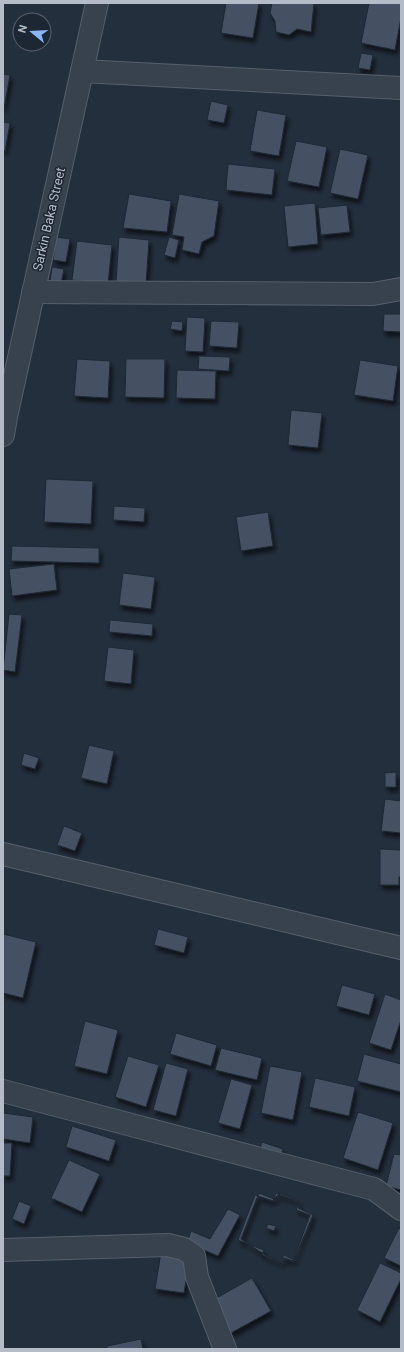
<svg xmlns="http://www.w3.org/2000/svg" width="404" height="1352" viewBox="0 0 404 1352" font-family="Roboto,sans-serif">
<style>
.building{fill:#455162;stroke:#1f2835;fill-rule:evenodd;filter:url(#shadow)}
.lines{fill:none;stroke-linecap:round;stroke-linejoin:round}
.minor-casing{stroke:#565f6c;stroke-width:24}
.tertiary-casing{stroke:#565f6c;stroke-width:24}
.minor{stroke:#38414e;stroke-width:22}
.tertiary{stroke:#38414e;stroke-width:22}
.labels{text-anchor:middle;dominant-baseline:central;stroke-width:3;stroke-linejoin:round;paint-order:stroke}
.street-label{font-size:13px;fill:#b4bcc9;stroke:#1d2633}
</style>
<defs>
<filter id="shadow"><feDropShadow dx="2.5" dy="4.5" stdDeviation="2" flood-color="#0009"/></filter>
</defs>
<rect width="100%" height="100%" fill="#242f3e"/>
<path class="building" d="M226 3H259L253 38 221 33Z
M272 3H314L311 32 297 29 289 35 276 32 275 21 270 13Z
M369 3H401V18L395 50 361 43Z
M361 53 373 55 370 70 358 68Z
M3 74 10 75 4 108H3Z
M211 101 228 105 224 123 207 120Z
M257 110 286 115 279 156 250 151Z
M3 122 10 123 5 151 3 150Z
M296 141 327 147 319 187 287 181Z
M340 149 368 155 358 199 330 193Z
M228 164 275 169 272 195 226 190Z
M129 194 171 201 167 232 123 228Z
M179 194 219 201 214 236 202 242 199 254 182 250 184 237 172 235Z
M315 203 318 244 288 247 284 206Z
M347 205 350 232 321 235 318 208Z
M56 237 70 239 66 262 53 260Z
M119 237 149 240 146 284 116 282Z
M169 237 179 240 175 258 164 255Z
M77 241 112 245 108 284 72 280Z
M52 267 64 269 61 284 50 283Z
M384 314H401V332L383 331Z
M187 317 205 318 203 352 185 351Z
M172 321 183 322 182 331 170 329Z
M211 321 239 322 237 348 209 346Z
M199 356 230 357 229 371 198 369Z
M77 359 110 361 108 398 74 396Z
M126 359H165L164 398 125 397Z
M360 360 398 366 393 401 354 395Z
M177 370 216 371 215 399 176 398Z
M291 410 322 413 318 448 288 445Z
M46 479 93 481 91 524 44 522Z
M114 506 145 508 144 522 113 520Z
M268 512 273 546 241 551 236 517Z
M12 546 99 548V563L11 561Z
M54 564 57 590 12 596 9 569Z
M123 573 155 577 151 609 119 605Z
M9 614 22 615 15 672 3 670Z
M110 620 153 624 152 636 109 632Z
M108 647 134 650 131 684 104 681Z
M89 745 114 751 107 784 81 778Z
M24 753 39 758 35 769 21 765Z
M396 772V787H385V773Z
M385 799 401 801V833L381 831Z
M64 826 82 833 75 851 57 845Z
M380 849 401 850V877H399V885H380Z
M158 929 188 937 184 953 154 945Z
M3 934 36 942 23 998 3 993Z
M342 985 375 994 369 1015 336 1006Z
M385 994 401 1000V1020L391 1050 369 1043Z
M85 1021 118 1030 107 1074 74 1066Z
M176 1033 217 1045 211 1066 170 1054Z
M221 1048 262 1058 257 1080 215 1070Z
M364 1054 401 1064V1092L357 1081Z
M128 1056 159 1065 146 1107 115 1097Z
M166 1063 188 1069 176 1116 153 1110Z
M270 1066 302 1072 293 1120 261 1113Z
M315 1078 355 1087 349 1116 309 1107Z
M231 1079 252 1085 240 1129 218 1123Z
M358 1112 393 1123 378 1170 343 1158Z
M3 1113 33 1117 30 1143 3 1139Z
M72 1126 116 1140 109 1161 66 1147Z
M262 1142 283 1149 280 1159 259 1152Z
M3 1143H12L10 1176H3Z
M394 1154 401 1155V1190L386 1186Z
M69 1160 100 1174 82 1212 51 1198Z
M259 1193 274 1199 280 1193 299 1201 298 1208 313 1215 294 1260 284 1255 281 1262 265 1255 241 1239Z
M276 1193 299 1202 296 1210 310 1215 293 1261 284 1258 282 1263 262 1255 264 1250 238 1240 255 1195 273 1201ZM268 1224 276 1226 274 1231 266 1228Z
M19 1201 31 1206 24 1224 12 1219Z
M228 1209 240 1215 218 1256 187 1243 191 1231 210 1239Z
M399 1228 401 1229V1266L384 1258Z
M161 1252 190 1256 184 1293 155 1289Z
M380 1263 401 1273V1279L380 1322 357 1310Z
M252 1278 271 1311 231 1333 213 1300Z
M141 1339 143 1349H107V1346Z"/>
<g class="lines">
<defs>
<path id="minor" d="M82 71 401 88
M33 292 373 294 401 289
M3 854 401 948
M3 1091 374 1189 401 1209
M3 1250 168 1245 184 1249 194 1256 197 1277 225 1349"/>
<path id="tertiary" d="M3 435 6 417 97 3"/>
</defs>
<use href="#minor" class="minor-casing"/>
<use href="#tertiary" class="tertiary-casing"/>
<use href="#minor" class="minor"/>
<use href="#tertiary" class="tertiary"/>
</g>
<g class="labels">
<g class="street-label">
<text transform="translate(49 219) rotate(-77)">Sarkin Baka Street</text>
</g>
</g>
<rect width="404" height="1352" fill="none" stroke="#b4bcc9" stroke-width="8"/>
<g transform="translate(32 32) rotate(288)"><circle r="19" fill="#1d2633" stroke="#59626f"/>
<path d="M0-3L7 15L0 10L-7 15Z" fill="#8ab4f8"/>
<text y="-6" font-size="11" font-weight="bold" text-anchor="middle" fill="#b4bcc9">N</text>
</g>
</svg>
